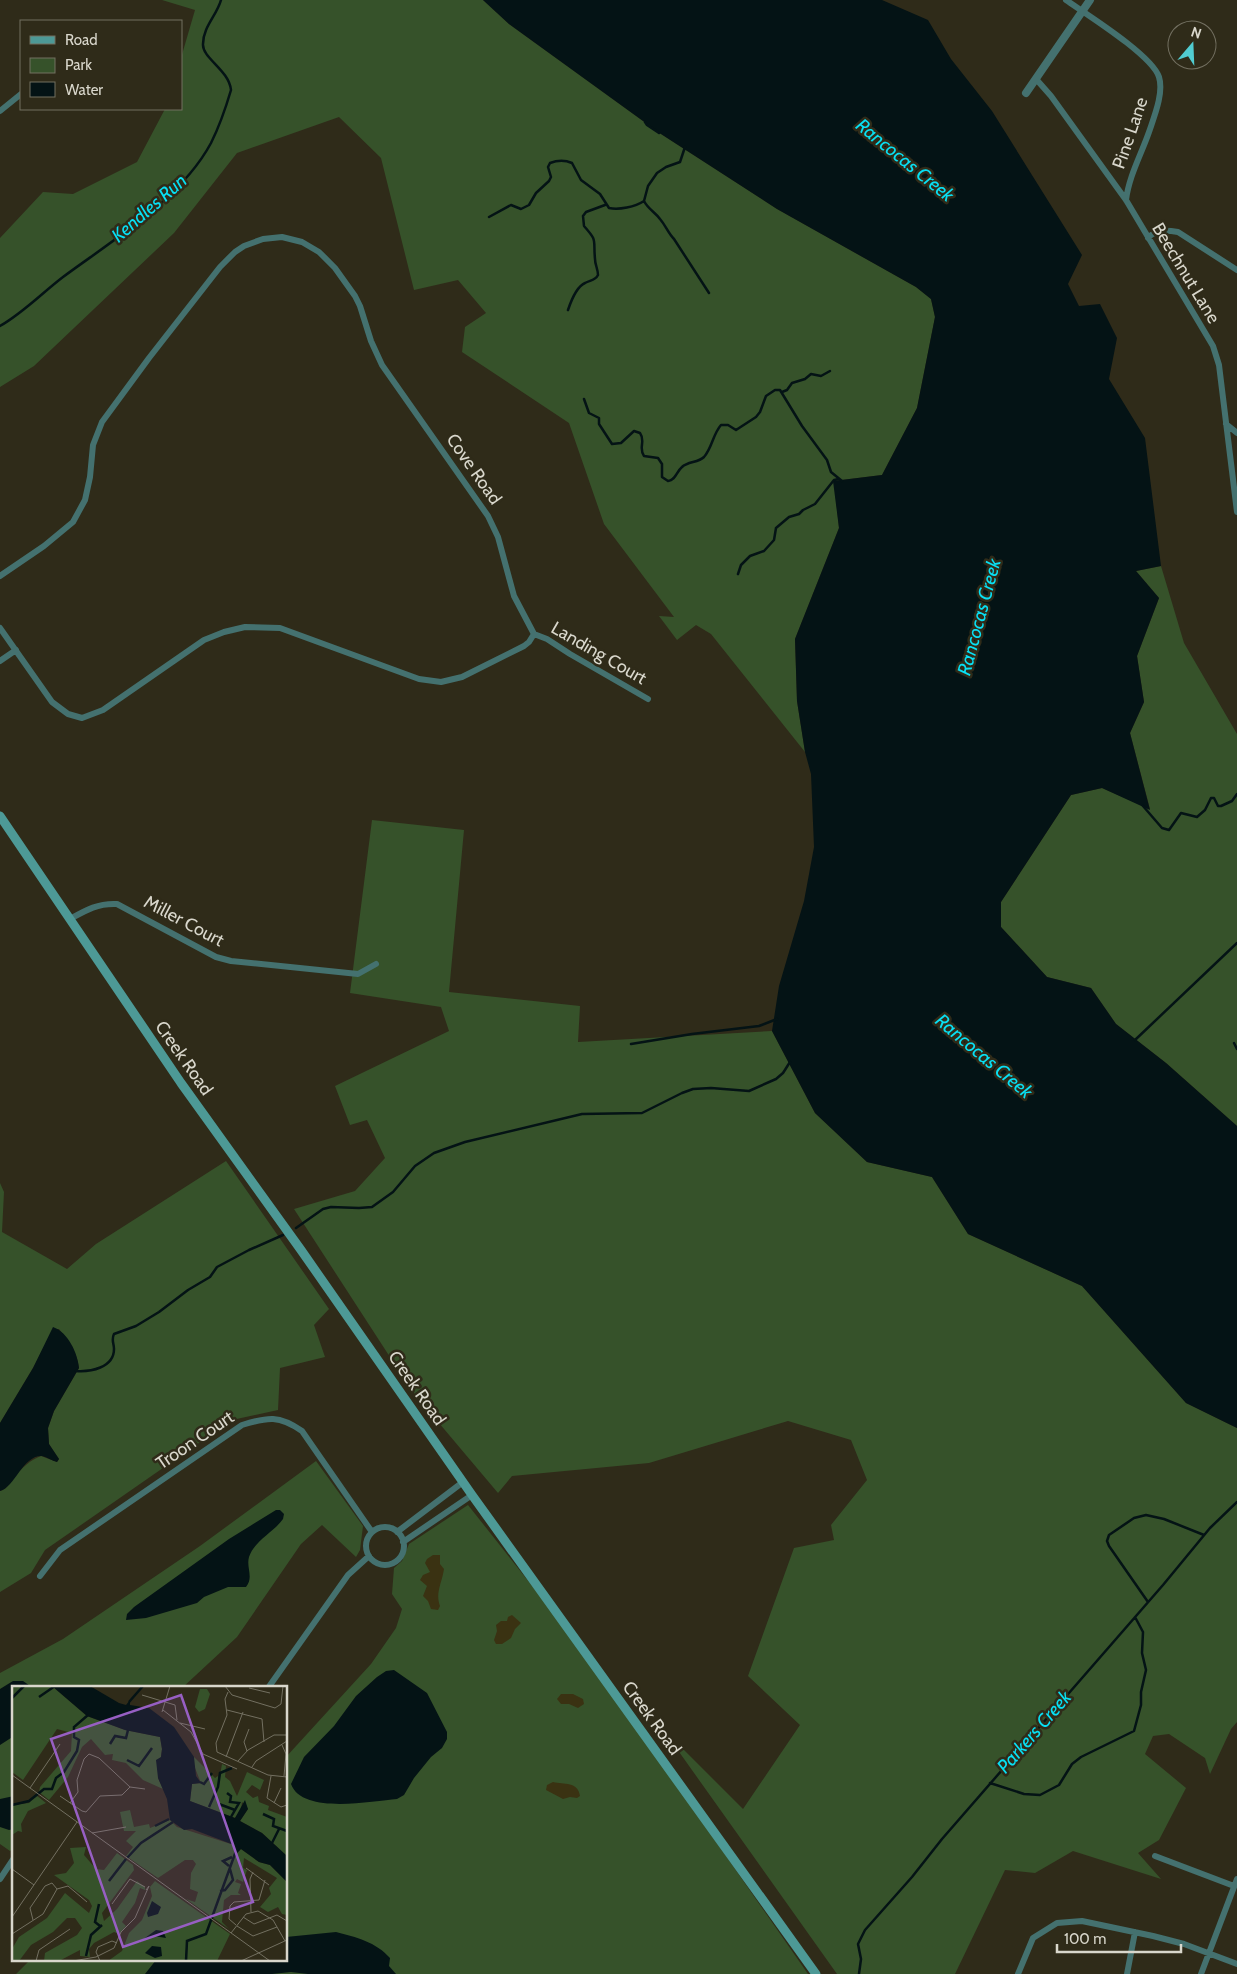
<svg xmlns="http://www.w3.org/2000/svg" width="1237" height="1974" viewBox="0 0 1237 1974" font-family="Cabin,sans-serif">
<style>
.green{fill:#36522a}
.sand{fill:#3a3212}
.water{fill:#041315}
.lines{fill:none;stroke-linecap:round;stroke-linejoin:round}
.stream{stroke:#041315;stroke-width:2.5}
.minor{stroke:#44716f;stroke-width:6}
.tertiary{stroke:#44716f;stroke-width:8}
.secondary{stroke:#4d9996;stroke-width:9}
.labels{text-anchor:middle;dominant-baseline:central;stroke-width:5;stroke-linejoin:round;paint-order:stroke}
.street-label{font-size:18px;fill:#d9d7cc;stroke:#2f2b19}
.water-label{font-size:19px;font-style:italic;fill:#08e0f4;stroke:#2f2b19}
.inset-river{fill:none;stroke:#041315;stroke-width:2.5}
.inset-road{fill:none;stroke:#737061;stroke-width:1}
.view{fill:#975fc3;fill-opacity:0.15;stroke:#975fc3;stroke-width:2.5}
.inset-edge{fill:none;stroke:#d9d7cc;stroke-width:2.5}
</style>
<rect width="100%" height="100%" fill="#2f2b19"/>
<path class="green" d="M162 0H483L509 24 661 134 777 209 916 287 931 299 935 317 917 408 882 475 834 481 839 528 795 639 797 701 805 752 711 634 696 625 677 640 659 616 674 617 604 524 569 423 462 352 465 327 486 313 458 280 414 290 381 158 339 117 237 153 174 233 34 366 0 387V238L43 192 73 194 137 162 165 109H181V58L195 10Z
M1161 566 1184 643 1237 734V1126L1166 1063 1116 1024 1091 988 1047 977 1001 927V902L1071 795 1102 788 1150 809 1130 733 1144 702 1137 656 1159 598 1136 571Z
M372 820 464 830 449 992 580 1006 578 1042 772 1031 815 1113 867 1162 932 1177 968 1234 1082 1286 1186 1403 1237 1428V1722L1231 1729 1210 1774 1205 1758 1169 1734 1153 1736 1145 1754 1186 1788 1159 1840 1138 1853 1161 1879 1073 1851 1035 1873 1005 1870 955 1974H837L677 1749 684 1750 743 1809 800 1725 748 1676 794 1548 834 1540 831 1525 867 1480 851 1440 788 1421 649 1463 512 1476 498 1493 412 1391 294 1209 355 1191 385 1158 367 1120 350 1125 335 1086 449 1031 441 1007 350 993Z
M226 1161 329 1309 314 1325 325 1357 280 1368 278 1410 232 1420 45 1550 31 1573 0 1592V1491C8 1489 9 1483 14 1477 22 1468 30 1460 41 1456L57 1462 59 1459 49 1444 48 1428 54 1411 79 1368C77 1352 69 1342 59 1329L53 1330 33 1368 0 1423V1183L4 1192 2 1232 67 1269 96 1244Z
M316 1461 363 1526 360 1550 356 1557 322 1525 301 1544 237 1637 182 1688H14V1848L10 1851 0 1844V1673L63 1639 200 1546Z
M468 1505 583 1650 808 1974H16L30 1960H286V1757L371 1664 396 1628 402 1609 392 1594 394 1568 402 1561 409 1544Z"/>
<path class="sand" d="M433 1555H440V1564L444 1569C442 1583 435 1593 440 1606L438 1610 431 1609 428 1601 423 1596 427 1586 420 1580 423 1575 430 1572 425 1563 427 1559Z
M512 1615 521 1623 515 1629 511 1638 502 1644H496L494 1640 497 1631 496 1625 501 1621H507L508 1617Z
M561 1694H573L583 1699 584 1704 578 1708 569 1704H561L557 1699Z
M553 1782C564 1785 578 1781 580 1796L577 1798 570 1797 563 1799 546 1790 547 1785Z"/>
<path class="water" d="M483 0H882L928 20 951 59 992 111 1082 255 1068 284 1079 306 1100 304 1117 338 1109 379 1145 438 1161 566 1136 571 1159 598 1137 656 1144 702 1130 733 1150 810 1102 788 1071 795 1001 902V927L1047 977 1091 988 1116 1024 1166 1063 1237 1126V1428L1186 1403 1082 1286 968 1234 932 1177 867 1162 815 1113 772 1031 779 986 804 901 814 847 811 774 805 752 797 701 795 639 839 528 833 481 882 475 917 408 935 317 931 299 916 287 777 209 661 134 509 24Z
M53 1327C68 1332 78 1354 79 1368L54 1411 48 1428 49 1444 59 1459 57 1462C52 1461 47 1457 42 1456 23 1455 15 1487 0 1491V1423L33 1368Z
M276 1510H280L284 1514 283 1519C274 1532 254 1541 249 1557 246 1568 254 1577 246 1587H228L204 1597 197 1603 146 1618 126 1620 127 1614 134 1607 229 1539Z
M394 1670 427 1693 447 1732V1739L442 1748 431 1757 414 1778 404 1795 397 1799C372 1801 302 1815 291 1784L304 1757 334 1726 356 1696 377 1677 386 1671Z
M13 1681H23L33 1688H14V1736L0 1745V1689Z
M14 1796V1829L9 1830 0 1827V1799Z
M336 1932C356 1937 376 1942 390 1958L389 1966 396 1974H308L291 1972 272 1974H145L156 1960H286V1937Z"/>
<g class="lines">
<path class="stream" d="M645 122 647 125 659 133
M644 201C648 209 655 212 660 219 666 226 668 233 674 239L709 293
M489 217 511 205 521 209 529 205 536 193 549 181 551 177 548 167 550 163C558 160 565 160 572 163L581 180 600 194 609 208C619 210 635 207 644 201L648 186 657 173 666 167 680 162 685 147
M568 310C571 301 576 287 585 283 590 280 595 281 598 275 598 269 595 265 595 259 593 238 598 242 584 226L583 216 586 212 605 205
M0 326C23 313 42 293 63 277 113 240 181 199 211 143 219 127 226 107 231 90 229 70 202 58 203 44 203 27 217 15 221 0
M782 392 787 390 792 383 805 379 811 374 821 376 830 371
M584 399 589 413 599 418V424L612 444 621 443 634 431 640 433C646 441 638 448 644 456L658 458 662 464V477L668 481C676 480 676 472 682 467 688 461 698 463 704 457 712 448 713 434 721 425H728L736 430 756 417 760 412 766 396 775 390H780L802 426 827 460 831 472 842 481
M738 574 741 565 750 556 764 551 774 540 776 528 789 517 799 514 803 510 815 504 834 480 839 479
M1143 806 1162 828 1169 830 1181 813 1197 817 1205 810 1211 798H1214L1218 806H1221L1232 801 1237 794
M1135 1040 1237 943
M1234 1043 1237 1049
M631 1044 692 1034 759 1026 777 1019
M296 1228 323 1209 331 1207 359 1208 372 1207 393 1192 415 1166 434 1153 465 1142 582 1114 642 1113 682 1093 693 1089 711 1088 749 1091 776 1079 783 1073 790 1062
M76 1371C90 1372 114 1368 114 1349 114 1343 111 1340 114 1334L136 1326 159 1312 188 1290 210 1277 217 1267 249 1250 283 1235
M1148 1602 1109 1546 1107 1541 1109 1535 1134 1518 1146 1515 1164 1519 1204 1535
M990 1783 1024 1794 1040 1795 1059 1785 1072 1764 1081 1757 1134 1731 1141 1705V1692L1146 1670 1142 1653 1143 1632 1135 1617
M859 1974 861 1959 858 1944 865 1930 912 1877 942 1839 1163 1585 1210 1528 1237 1502"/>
<path class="minor" d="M1066 0C1086 14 1152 55 1159 77 1164 93 1154 117 1149 132 1141 155 1129 176 1126 200
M1036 79 1051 96 1126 200 1213 346 1219 365 1237 512
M0 111 21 94
M1148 238C1156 229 1167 230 1178 232L1237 270
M1226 424 1237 433
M0 576 44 546 73 522 85 500 90 477 93 445 102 422 149 358 220 267 235 252 244 246 263 239 282 237 302 242 319 252 335 268 355 296 360 306 371 341 382 365 488 516 498 537 514 596 534 634 529 642 524 646 462 677 441 682 419 679 280 628 245 627 224 632 204 640 103 710 82 718 68 714 52 702 0 628
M534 634 547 639 570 654 648 699
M0 661 16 650
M70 919C86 910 98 903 117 904L216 957 231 961 358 974 376 964
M366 1546a19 19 0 1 1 38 0a19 19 0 1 1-38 0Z
M397 1532 463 1482
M403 1542 472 1495
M40 1576 60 1550 242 1425C268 1417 279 1415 302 1431L372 1532
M268 1688 348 1575 369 1556
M1155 1856 1234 1886
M0 1879 14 1858
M1018 1974 1033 1938 1057 1923 1082 1921 1153 1936 1184 1944 1237 1964
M1127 1974 1135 1932
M1201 1974 1237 1879"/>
<path class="tertiary" d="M1026 93 1090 0"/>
<path class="secondary" d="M0 816 181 1083 301 1250 472 1495 816 1974"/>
</g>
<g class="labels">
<g class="street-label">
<text transform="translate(1130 133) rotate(-71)">Pine Lane</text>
<text transform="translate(1186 273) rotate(59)">Beechnut Lane</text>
<text transform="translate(474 469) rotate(55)">Cove Road</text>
<text transform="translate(599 653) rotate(30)">Landing Court</text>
<text transform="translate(184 921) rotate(28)">Miller Court</text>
<text transform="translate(184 1058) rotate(55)">Creek Road</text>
<text transform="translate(417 1388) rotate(55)">Creek Road</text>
<text transform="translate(195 1440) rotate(-34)">Troon Court</text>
<text transform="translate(652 1718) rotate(54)">Creek Road</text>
</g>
<g class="water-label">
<text transform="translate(905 160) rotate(39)">Rancocas Creek</text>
<text transform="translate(149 208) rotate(-41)">Kendles Run</text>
<text transform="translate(979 617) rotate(-75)">Rancocas Creek</text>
<text transform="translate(984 1056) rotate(40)">Rancocas Creek</text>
<text transform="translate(1034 1732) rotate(-49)">Parkers Creek</text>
</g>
</g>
<g transform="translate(12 1686)">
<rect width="275" height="275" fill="#2f2b19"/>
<path d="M0 0H40L75 30 113 44 148 51 150 63 146 92 151 103 131 94 114 77 100 74 101 68 93 69 79 53 70 61 56 91 37 114 27 106 28 101 59 65 60 47 45 43 11 94 0 86ZM195 3 198 8 193 23 187 26 183 21 188 3ZM182 71 203 92 206 90 207 95 210 78 214 80 213 91 218 95 225 110 235 86 252 94 248 104 240 99 234 106 241 112 246 110 247 116 257 120 256 124 275 131V170L250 147 228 135 236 123 230 116 229 124 223 132 178 115 180 98 189 97 179 72ZM24 109 34 117 16 125 9 138 10 146 6 145 0 149V119L17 117ZM118 124 122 141 137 138 138 142 158 134 165 141 222 159 225 167 229 163 247 176 258 179 275 196V229L270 228 266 221 256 226 248 221 259 208 257 202 265 192 232 172 231 182 235 184 231 196 225 193 223 196 229 198 226 207 229 209H219L212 214 210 236 217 243 174 213 183 216 186 206 178 203 179 187 184 178 181 174H173L146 192 114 170 121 161 114 155 124 145H112L108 126ZM74 161 72 169 84 183 92 184 105 167 121 179 122 184 90 227 92 235 105 223 125 195 133 201V204L128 202 123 217 110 236 114 240 107 248 102 246 82 257 77 263 78 271 68 270V264L47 275H32L33 267 65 249 70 242 63 232H55L41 246 19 259 7 275H0V263L7 251 35 232 53 207 77 227 80 220 77 214 42 189 54 187 62 177 58 162ZM143 195 218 248 205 275H96L110 265 117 247 130 234 140 210 138 201Z" fill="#36522a"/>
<path d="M40 0H78L107 17 114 19 118 14V19L137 22 162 41 182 71 184 90 189 97 180 98 178 115 223 132 233 114 236 123 228 135 250 147 275 170V196L258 179 247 176 229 163 224 168 222 159 180 143 172 144 158 134 155 113 146 92 144 74 149 71 150 63 148 51 113 44 75 30ZM140 215 149 221 146 228 136 231 135 227ZM144 244 151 245 154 252 142 250 126 257ZM140 260 149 261 150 270 143 272 133 267Z" fill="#041315"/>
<path class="inset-river" d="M27 11 43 0M0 12 12 0M117 16 131 0M98 58 103 50 114 52 116 44M115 74 127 80 140 62M188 96 192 98 200 87M215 107 219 110 218 116 227 117 219 131M207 118 223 124M0 119 17 115 32 103H40L44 92 52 86 65 65 67 54 62 51V41L76 29M197 121 206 101 208 87 220 82M251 128 262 133 261 140 275 145M143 140 157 133M260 157 267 143M115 172 129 157 161 136M217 180 211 175 220 171M97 195 114 173M208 205 213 204 221 194 218 183M87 218 83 236 88 240M74 270 79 249 90 239M174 275 175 255 194 248 224 165"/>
<path class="inset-road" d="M213 0 220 9 263 22 269 18 271 0M237 2 258 7M216 6 213 13 215 29 204 57 205 66 256 89 275 91M130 9 163 19 165 34M151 24 179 46 191 68 225 83M215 24 250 33 252 56M150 26 158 0M168 37 193 43M270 59 274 68 272 90M235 65 232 56 237 43M214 71 231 26M226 75 236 64 262 49H275M240 81 244 75 275 55M0 89 258 275M259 90 255 112 269 121 275 119M118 101 133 103M18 102 48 58M48 110 70 125 74 126 88 110 110 109 118 101 87 72 77 68 72 73 65 94 66 106 58 117M262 117 269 102M80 147 114 141M234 182 257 199M0 183 22 199M45 203 56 200 75 216M100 218 118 193 133 201M239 226 238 193 241 186M0 231 65 136M231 231 242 238 265 229 275 235M21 234 18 222 33 200 40 197 45 203M224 239 217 233 218 220 222 216 247 214 253 194M225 240 241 250 265 241M219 247 234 228 246 225 261 234 273 255M0 248 31 228 45 203M24 275 27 264 58 243M61 275 84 271 102 262 109 246 123 232 137 200 134 204M88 275 84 266 86 261 100 255 105 257M229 275 275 254"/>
<path class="view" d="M169 9 241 216 111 261 39 53Z"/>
<rect width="275" height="275" class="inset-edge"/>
</g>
<rect x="20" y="20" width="162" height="90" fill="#2f2b19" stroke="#737061"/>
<rect x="30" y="36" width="25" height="8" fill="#4d9996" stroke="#737061"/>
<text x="65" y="45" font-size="15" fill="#d9d7cc">Road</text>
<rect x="30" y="58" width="25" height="15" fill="#36522a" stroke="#737061"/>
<text x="65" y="70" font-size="15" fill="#d9d7cc">Park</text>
<rect x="30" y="82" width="25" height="15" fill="#041315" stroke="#737061"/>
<text x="65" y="95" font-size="15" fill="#d9d7cc">Water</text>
<g transform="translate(1192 45) rotate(19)"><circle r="24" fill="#2f2b19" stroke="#737061"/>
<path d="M0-4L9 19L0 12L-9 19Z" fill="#51ccd1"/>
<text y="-8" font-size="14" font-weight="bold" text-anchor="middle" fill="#d9d7cc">N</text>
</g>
<path d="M1057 1944v8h124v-8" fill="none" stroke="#d9d7cc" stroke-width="2.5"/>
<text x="1064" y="1944" font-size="15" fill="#d9d7cc" stroke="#2f2b19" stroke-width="4" paint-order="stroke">100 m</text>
</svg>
